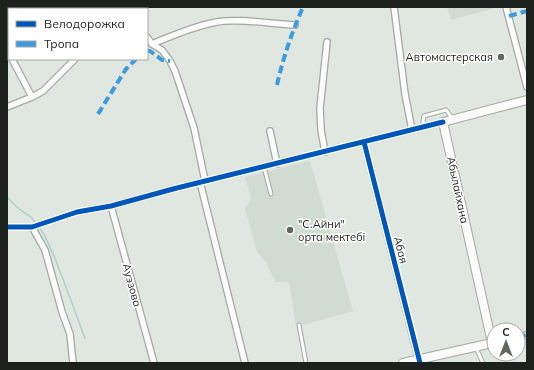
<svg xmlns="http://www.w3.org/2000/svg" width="534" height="370" viewBox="0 0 534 370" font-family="Mulish,sans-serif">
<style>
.built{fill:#d0dcd1}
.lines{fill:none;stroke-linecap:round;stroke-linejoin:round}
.stream{stroke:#a7d3cd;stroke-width:1.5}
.lane-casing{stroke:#a4a8a4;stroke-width:5}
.street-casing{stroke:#a4a8a4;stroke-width:8}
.secondary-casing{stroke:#a4a8a4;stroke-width:10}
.lane{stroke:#fafbfa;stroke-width:3}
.street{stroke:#fafbfa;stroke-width:5.5}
.secondary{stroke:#fafbfa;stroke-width:8}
.quiet{stroke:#3c9bdf;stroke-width:4;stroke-dasharray:8 4;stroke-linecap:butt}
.cycleway-casing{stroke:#fff;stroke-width:8}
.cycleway{stroke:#0057b8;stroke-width:5}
.poi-dot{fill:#616661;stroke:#fff;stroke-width:1.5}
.labels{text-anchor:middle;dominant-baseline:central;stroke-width:3;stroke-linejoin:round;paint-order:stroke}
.poi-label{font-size:11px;fill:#1d211d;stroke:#fff;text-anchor:end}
.street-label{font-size:11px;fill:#1d211d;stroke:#fff}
</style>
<rect width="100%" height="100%" fill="#e0e6e0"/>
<path class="built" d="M447 7H499L451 20Z
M310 161 353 311 304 325 296 326 289 282H275L267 264 257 251 245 209 251 198 245 177Z"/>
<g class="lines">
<path class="stream" d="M7 197 18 208 32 218 44 234 55 258 85 338"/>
<defs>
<path id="lane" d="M422 128 424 116 446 110 453 119
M264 167 271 194
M299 325 306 363
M476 348 483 363"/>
<path id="street" d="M114 7 116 9
M394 7 405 94 412 130
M506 7 527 87
M26 9 28 7
M120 9 122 7
M7 28 9 26
M147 37 152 44 162 50 170 61 175 71 194 128 205 181
M152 44C171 36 197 25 217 22 240 18 271 24 295 25
M7 50 9 54
M12 59 32 97
M7 107 32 97 43 91 75 59
M270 131 277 164
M364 142 419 361
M325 152 321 130 320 108 327 42
M200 182 245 363
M111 206 154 363
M7 227H32L77 212 111 206 173 189 443 122
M32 227 45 250 62 312 70 334 73 363
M518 337 527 335"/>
<path id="secondary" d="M403 363 492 343 443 122 527 100"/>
</defs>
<use href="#lane" class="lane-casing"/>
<use href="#street" class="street-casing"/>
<use href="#secondary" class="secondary-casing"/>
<use href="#lane" class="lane"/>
<use href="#street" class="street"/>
<use href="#secondary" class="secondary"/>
<path class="quiet" d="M509 16 527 11
M147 51H150L162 60 170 61
M277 85C283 58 292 32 303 7
M98 114 126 69 136 59
M518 337 527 335
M492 343 494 342"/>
<defs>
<path id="cycleway" d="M364 142 420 363
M7 227H32L77 212 111 206 173 189 443 122"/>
</defs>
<use href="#cycleway" class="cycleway-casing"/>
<use href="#cycleway" class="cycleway"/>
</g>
<g class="poi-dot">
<circle cx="501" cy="57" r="4"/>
<circle cx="290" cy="230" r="4"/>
</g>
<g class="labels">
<g class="poi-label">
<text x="493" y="57">Автомастерская</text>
<text x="298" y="224" text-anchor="start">"С.Айни"<tspan x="298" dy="13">орта мектебі</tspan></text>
</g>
<g class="street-label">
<text transform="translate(458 190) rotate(78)">Абылайхана</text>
<text transform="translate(401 250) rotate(76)">Абая</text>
<text transform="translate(132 285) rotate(75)">Ауэзова</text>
</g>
</g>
<rect width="534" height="370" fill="none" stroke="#1d211d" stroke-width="16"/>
<rect x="8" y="8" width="140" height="52" fill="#ffffff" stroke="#a5a6a5"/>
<rect x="16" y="21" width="20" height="6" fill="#0057b8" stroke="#a5a6a5"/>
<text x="44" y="28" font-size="12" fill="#1d211d">Велодорожка</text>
<rect x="16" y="41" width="20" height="6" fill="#3c9bdf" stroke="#a5a6a5"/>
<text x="44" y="48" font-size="12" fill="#1d211d">Тропа</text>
<g transform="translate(506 342)"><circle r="19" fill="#ffffff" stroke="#a5a6a5"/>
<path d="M0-3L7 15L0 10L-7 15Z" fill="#616661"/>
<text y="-6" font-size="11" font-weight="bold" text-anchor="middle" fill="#1d211d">С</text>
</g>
</svg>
